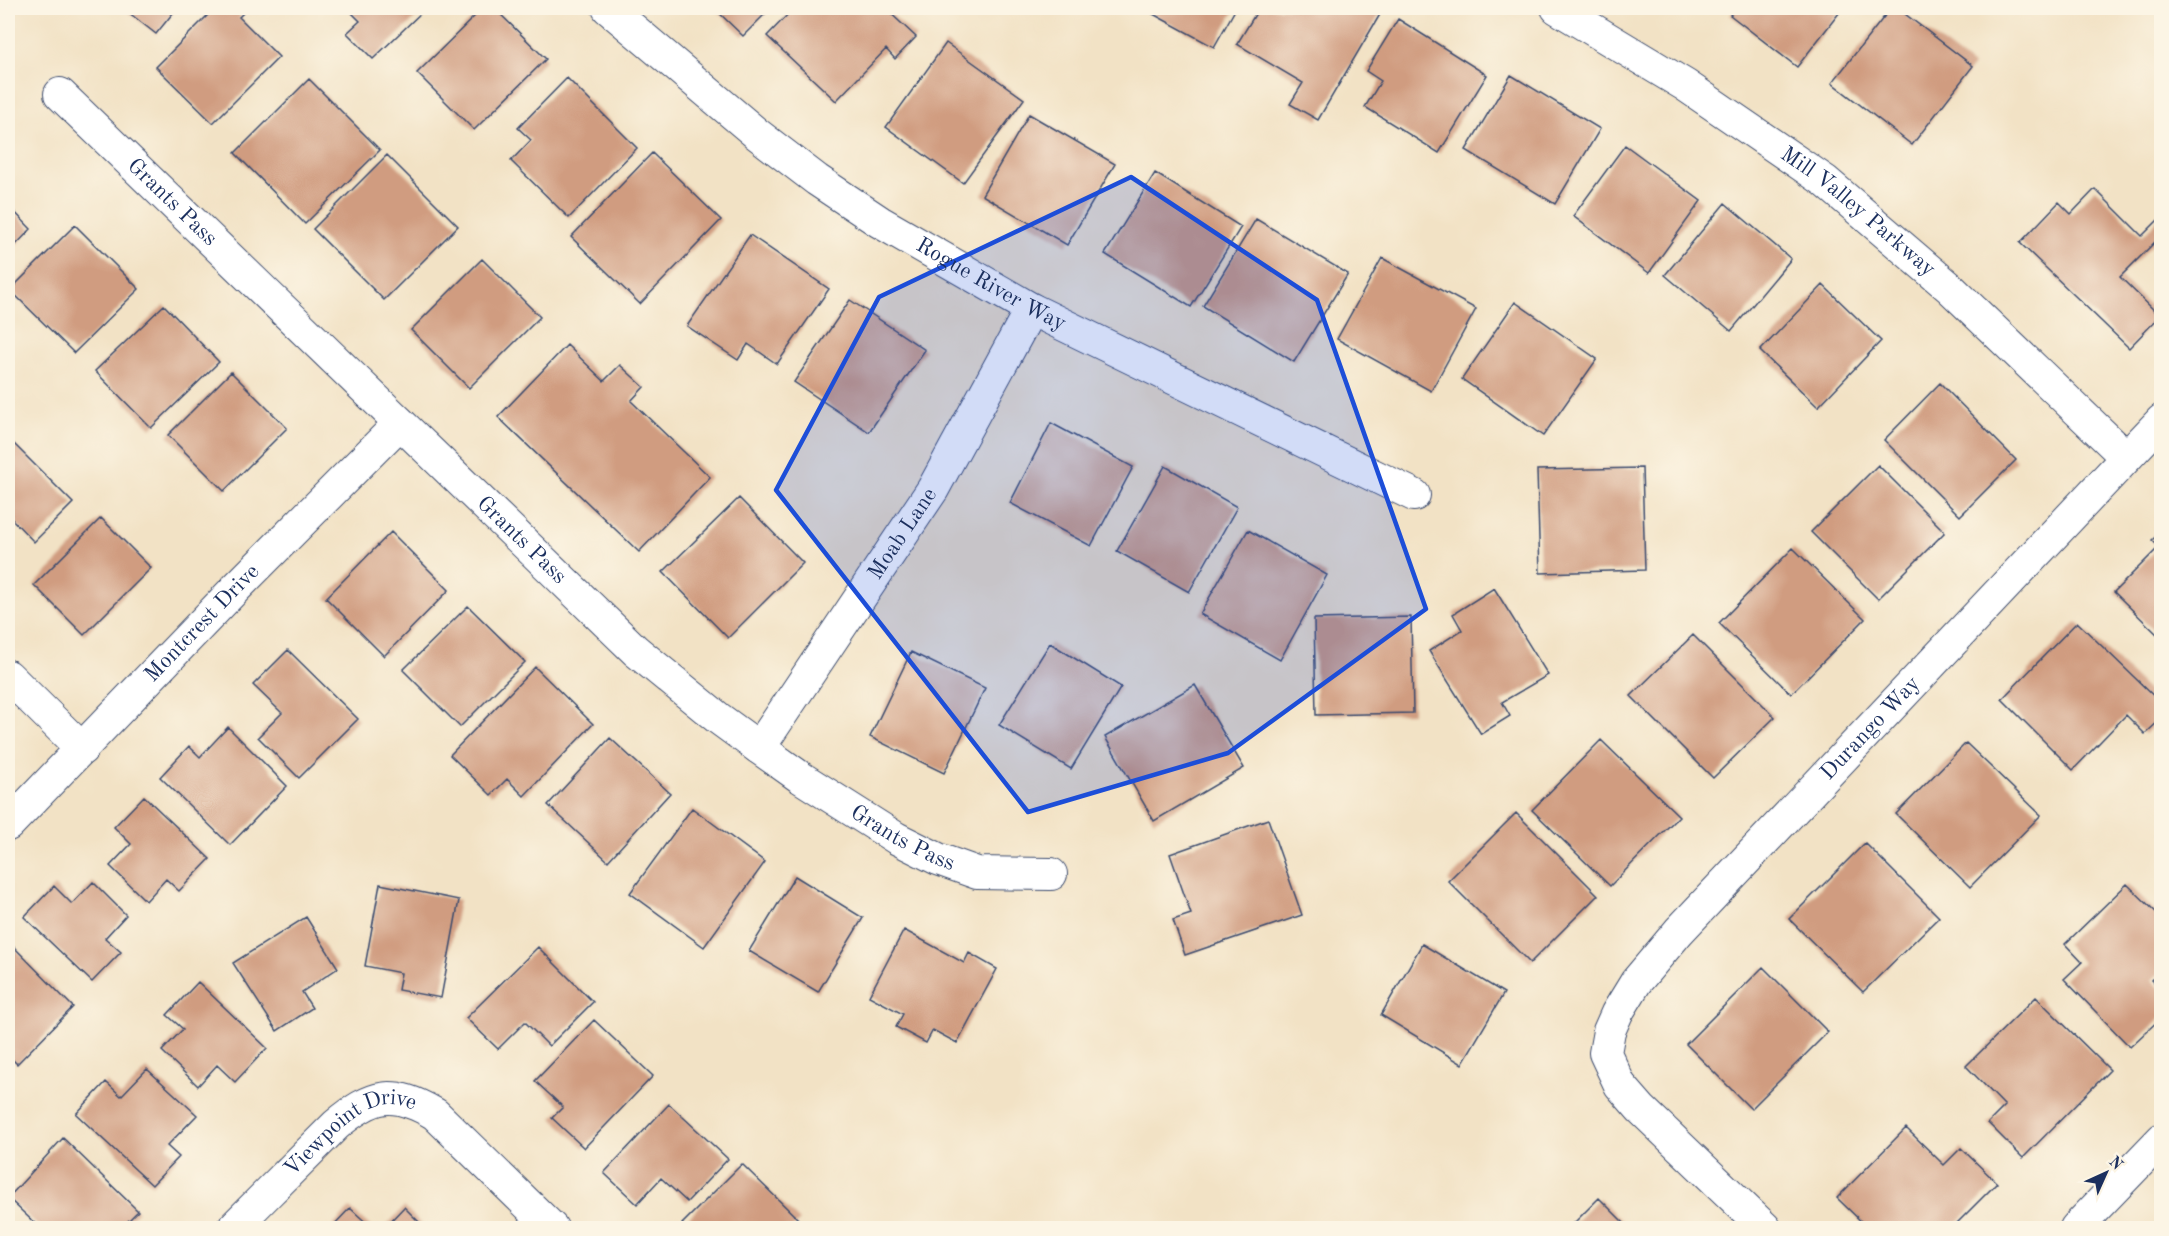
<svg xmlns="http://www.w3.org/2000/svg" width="2169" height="1236" viewBox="0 0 2169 1236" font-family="'Old Standard TT',serif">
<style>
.building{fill:#d09c80}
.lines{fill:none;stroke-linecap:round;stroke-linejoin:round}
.minor-casing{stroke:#3b4a6d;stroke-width:34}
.minor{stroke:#fff;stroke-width:32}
.marked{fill:#1d4ed8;fill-opacity:0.2;stroke:#1d4ed8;stroke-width:4.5;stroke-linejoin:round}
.labels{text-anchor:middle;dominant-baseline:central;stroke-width:6;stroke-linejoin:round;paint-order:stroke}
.street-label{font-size:22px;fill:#1b2f5e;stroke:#fcf5e5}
</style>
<rect width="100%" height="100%" fill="#fcf5e5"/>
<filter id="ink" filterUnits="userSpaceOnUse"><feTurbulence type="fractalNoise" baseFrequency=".0167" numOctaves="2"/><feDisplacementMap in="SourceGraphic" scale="12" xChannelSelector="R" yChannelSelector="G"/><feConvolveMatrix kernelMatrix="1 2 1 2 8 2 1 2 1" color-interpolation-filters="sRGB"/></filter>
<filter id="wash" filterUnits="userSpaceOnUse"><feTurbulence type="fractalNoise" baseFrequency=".008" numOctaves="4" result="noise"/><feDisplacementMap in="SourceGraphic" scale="24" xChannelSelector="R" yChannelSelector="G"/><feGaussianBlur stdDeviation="1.35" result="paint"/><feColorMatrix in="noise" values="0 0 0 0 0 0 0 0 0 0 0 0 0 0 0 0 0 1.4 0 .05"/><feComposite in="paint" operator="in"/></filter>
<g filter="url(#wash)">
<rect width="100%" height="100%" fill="#f2e2c5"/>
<g id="blocks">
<path class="building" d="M123 8H177L156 34Z
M215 8H248L239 17 279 57 213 123 156 67Z
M347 8H426L373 59 347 33 360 21Z
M483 8H494L546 59 474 130 417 73Z
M714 8H771L743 36Z
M794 8H885L916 37 895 59 886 49 836 101 767 36Z
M1142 8H1236L1214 47Z
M1259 8H1375L1382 11 1318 120 1290 104 1303 83 1237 44Z
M1736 8H1843L1797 67 1730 15Z
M1891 8H1897L1973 66 1912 145 1832 83Z
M1398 19 1487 75 1439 153 1365 107 1381 81 1366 71Z
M946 43 1024 99 963 183 886 127Z
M1511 75 1600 129 1555 204 1466 150Z
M567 78 637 148 569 218 511 161 531 140 518 128Z
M309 79 380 150 305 224 235 153Z
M1029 114 1115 164 1067 245 982 195Z
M1625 145 1701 201 1649 273 1573 216Z
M652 153 721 220 640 304 571 237Z
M387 155 458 226 384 300 313 229Z
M1155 173 1241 227 1191 307 1105 254Z
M2095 189 2142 236 2162 216V235L2120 277 2160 316 2129 348 2020 243 2059 202 2071 214Z
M1725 203 1791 259 1731 331 1665 275Z
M8 205 31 229 8 253Z
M1256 219 1348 274 1294 362 1203 306Z
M75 225 139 289 74 353 10 290Z
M750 235 829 289 777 364 748 344 738 360 687 326Z
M1382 258 1476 309 1431 391 1337 339Z
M482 259 540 317 469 388 411 330Z
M1823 285 1881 341 1818 407 1760 351Z
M850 300 925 350 869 432 794 382Z
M1515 302 1597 359 1543 436 1462 379Z
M164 305 219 362 151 428 95 371Z
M567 345 604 381 620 365 644 387 631 401 710 477 639 552 498 417Z
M231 372 287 428 224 491 168 435Z
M1940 383 2016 460 1960 516 1884 440Z
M1051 423 1133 467 1091 546 1010 503Z
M11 441 73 503 34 542 8 515V445Z
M1878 465 1945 532 1878 599 1811 532Z
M1165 466 1237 507 1189 592 1117 551Z
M1642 468 1645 570 1540 573 1537 470Z
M739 498 803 563 728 638 663 572Z
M101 518 151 568 84 635 34 585Z
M1248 530 1327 575 1280 660 1200 614Z
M2162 531V639L2114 592 2159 547 2152 540Z
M391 532 449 590 384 656 326 598Z
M1793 548 1865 619 1791 694 1719 623Z
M1494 588 1548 675 1502 702 1510 716 1481 734 1429 651 1462 630 1453 614Z
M468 606 525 662 460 727 403 670Z
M1411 617 1413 713 1316 715 1314 619Z
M2077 622 2162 704V718L2145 734 2126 715 2073 770 2002 699Z
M1693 635 1775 717 1713 778 1631 696Z
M1050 643 1121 687 1071 769 999 725Z
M288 650 358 719 299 778 258 737 282 713 253 685Z
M911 652 985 688 944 773 870 737Z
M535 667 593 724 524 796 507 779 491 795 450 755Z
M1195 685 1244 768 1154 821 1105 737Z
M228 727 287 786 230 845 160 777 189 746 200 757Z
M610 738 670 793 608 861 548 805Z
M1601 740 1679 816 1610 886 1532 810Z
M1966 743 2041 815 1970 887 1896 814Z
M144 796 210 859 179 891 166 879 146 901 110 866 131 844 114 827Z
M692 808 765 862 704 947 630 893Z
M1516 813 1598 895 1530 963 1448 881Z
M1268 819 1302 915 1185 955 1173 920 1191 914 1170 854Z
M1865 843 1939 917 1863 992 1789 919Z
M795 876 863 918 818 992 749 951Z
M93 882 126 915 105 938 121 952 92 982 24 917 54 886 72 904Z
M380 884 459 900 441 998 398 990 401 973 365 966Z
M2127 884 2162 918V970L2152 980 2162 990V1017L2130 1047 2064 979 2082 962 2065 944Z
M306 917 338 968 302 992 312 1008 277 1031 233 963Z
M904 930 964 963 969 953 997 969 957 1043 933 1030 926 1043 896 1027 903 1014 869 996Z
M8 941 73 1007 17 1064 8 1055Z
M1422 944 1504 993 1462 1064 1381 1015Z
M538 947 593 1002 549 1046 525 1022 498 1049 466 1018Z
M1763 967 1828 1032 1751 1109 1686 1044Z
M198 982 267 1048 235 1082 217 1065 198 1086 162 1051 183 1029 167 1015Z
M2036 997 2110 1070 2023 1158 1988 1123 2005 1106 1966 1066Z
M594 1020 653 1076 584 1148 552 1118 563 1107 535 1081Z
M147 1069 197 1115 167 1146 179 1157 152 1185 76 1114 106 1082 121 1096Z
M669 1104 728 1159 687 1202 661 1178 637 1204 604 1173Z
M1906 1128 1944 1165 1961 1148 1997 1183 1952 1228H1868L1837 1198Z
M63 1138 138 1211 121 1228H40L8 1198Z
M742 1164 800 1221 792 1228H687L682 1224Z
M1599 1198 1629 1228H1569Z
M404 1207 425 1228H384Z
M350 1208 372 1228H331Z"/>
</g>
</g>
<g filter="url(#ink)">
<use href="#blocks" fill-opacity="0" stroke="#3b4a6d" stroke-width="1.5"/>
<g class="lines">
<defs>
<g id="minor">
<path id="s1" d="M608 8 757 134 817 180 880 222 1031 309 1414 495"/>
<path id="s2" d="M1557 8 1685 85 1825 181 1949 287 2126 457"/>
<path id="s3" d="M60 94 636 651 718 718 759 748 800 777 896 838 938 859 977 873 1051 874"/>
<path d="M8 676 82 749"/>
<path id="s4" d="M759 748 933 489 1031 309"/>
<path id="s5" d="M8 825 237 587 400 423"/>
<path id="s6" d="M233 1228 336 1125C373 1094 392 1089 435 1114L552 1228"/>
<path id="s7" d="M1765 1228 1641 1109 1620 1085 1605 1053 1609 1031 1617 1013 1636 982 1679 931 2162 420"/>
<path d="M2076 1228 2162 1139"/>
</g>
</defs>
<use href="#minor" class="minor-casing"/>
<use href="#minor" class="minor"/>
</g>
</g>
<path class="marked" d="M1131 177 1317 300 1426 609 1228 753 1028 812 776 490 879 297Z"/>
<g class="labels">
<g class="street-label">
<text stroke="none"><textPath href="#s3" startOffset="156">Grants Pass</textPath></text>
<text stroke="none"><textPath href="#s2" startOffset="364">Mill Valley Parkway</textPath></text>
<text stroke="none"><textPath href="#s1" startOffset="474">Rogue River Way</textPath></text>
<text stroke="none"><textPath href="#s4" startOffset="258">Moab Lane</textPath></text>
<text stroke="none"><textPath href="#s3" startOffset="642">Grants Pass</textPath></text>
<text stroke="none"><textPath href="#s5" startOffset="280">Montcrest Drive</textPath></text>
<text stroke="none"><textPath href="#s7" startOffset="663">Durango Way</textPath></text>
<text stroke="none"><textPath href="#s3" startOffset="1128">Grants Pass</textPath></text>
<text stroke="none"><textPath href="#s6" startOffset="156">Viewpoint Drive</textPath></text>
</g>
</g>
<rect width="2169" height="1236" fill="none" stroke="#fcf5e5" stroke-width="30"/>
<g transform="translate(2106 1173) rotate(45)" stroke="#fcf5e5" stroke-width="4.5" paint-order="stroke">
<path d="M0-4.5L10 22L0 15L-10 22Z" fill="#1b2f5e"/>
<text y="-9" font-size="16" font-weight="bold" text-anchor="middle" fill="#1b2f5e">N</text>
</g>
</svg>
